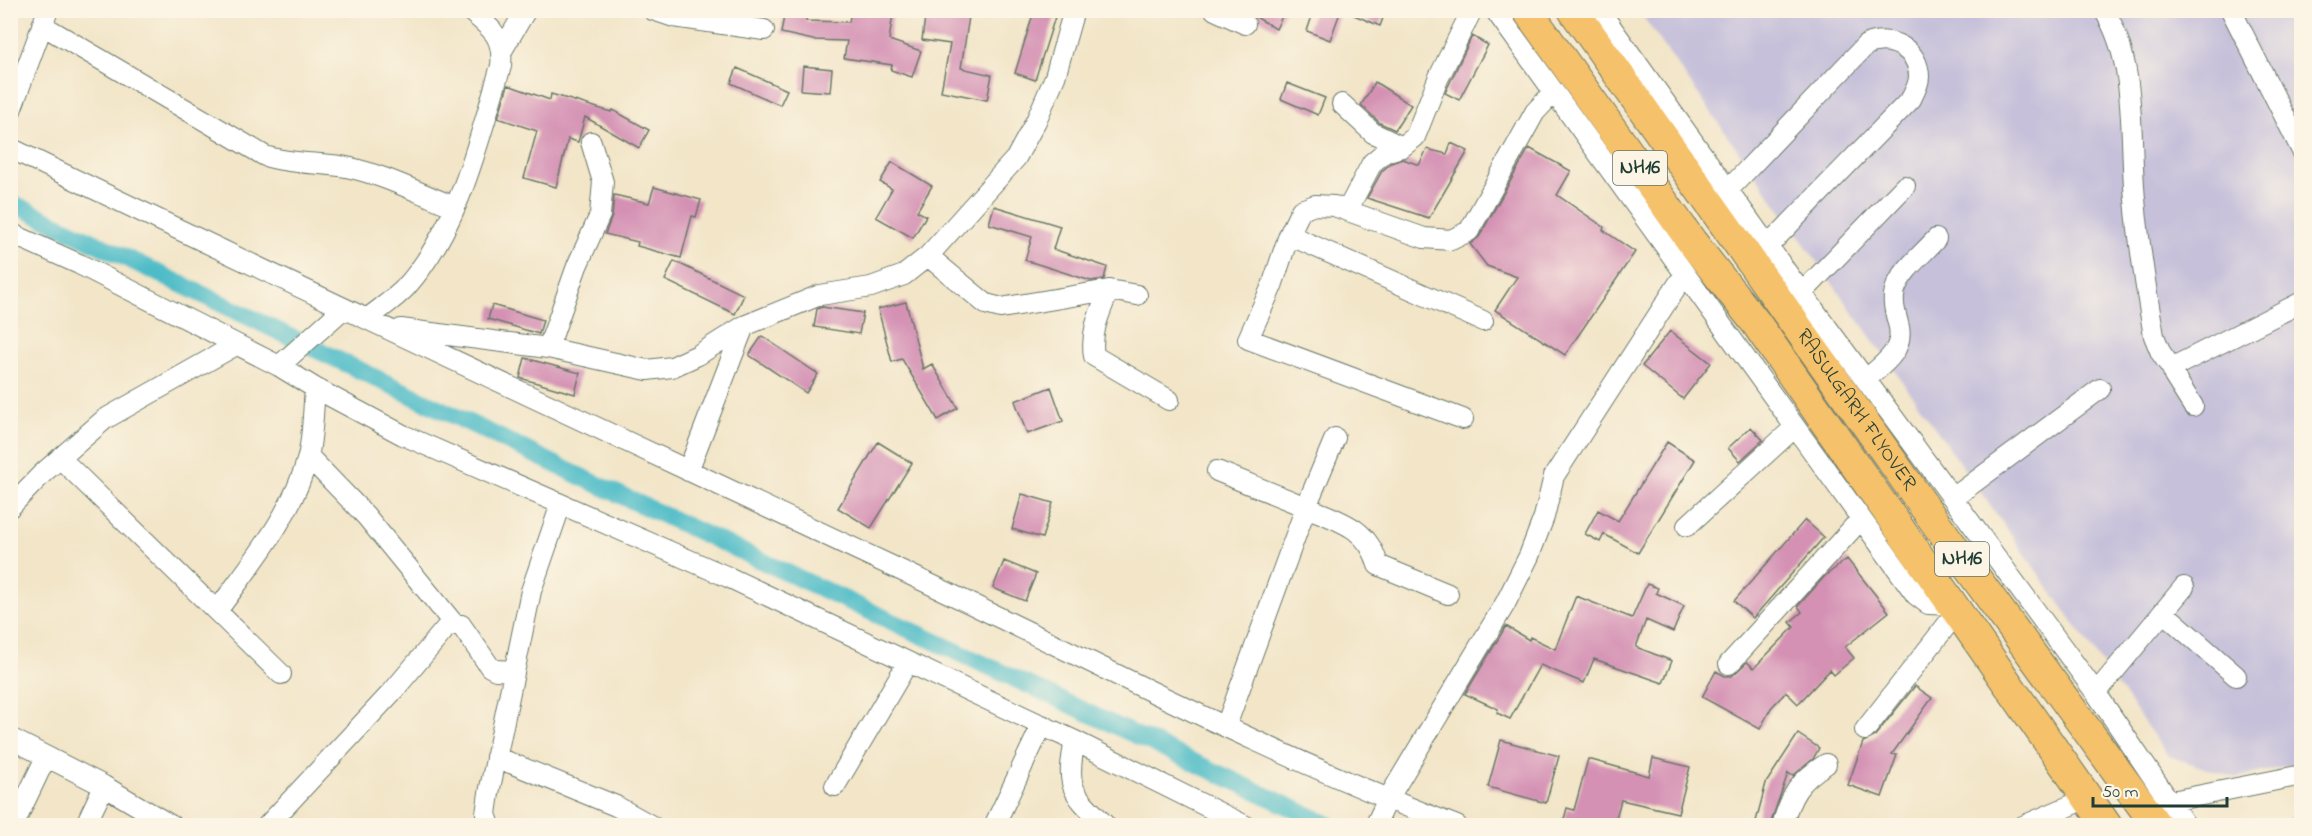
<svg xmlns="http://www.w3.org/2000/svg" width="2312" height="836" viewBox="0 0 2312 836" font-family="'Indie Flower',sans-serif">
<style>
.industrial{fill:#c6c0da}
.lines{fill:none;stroke-linecap:round;stroke-linejoin:round}
.canal{stroke:#4ebcc7;stroke-width:18}
.building{fill:#d491b4}
.minor-casing{stroke:#697868;stroke-width:22}
.highway-casing{stroke:#697868;stroke-width:32}
.minor{stroke:#fff;stroke-width:20}
.highway{stroke:#f5c16b;stroke-width:30}
.labels{text-anchor:middle;dominant-baseline:central;stroke-width:4.5;stroke-linejoin:round;paint-order:stroke}
.shield{fill:#fcf5e5;stroke:#617469;stroke-width:1.5}
.shield-label{font-size:20px;font-weight:bold;fill:#1f3d34}
.street-label{font-size:21px;fill:#1f3d34;stroke:#fcf5e5}
</style>
<rect width="100%" height="100%" fill="#fcf5e5"/>
<filter id="ink" filterUnits="userSpaceOnUse"><feTurbulence type="fractalNoise" baseFrequency=".0167" numOctaves="2"/><feDisplacementMap in="SourceGraphic" scale="12" xChannelSelector="R" yChannelSelector="G"/><feConvolveMatrix kernelMatrix="1 2 1 2 8 2 1 2 1" color-interpolation-filters="sRGB"/></filter>
<filter id="wash" filterUnits="userSpaceOnUse"><feTurbulence type="fractalNoise" baseFrequency=".008" numOctaves="4" result="noise"/><feDisplacementMap in="SourceGraphic" scale="24" xChannelSelector="R" yChannelSelector="G"/><feGaussianBlur stdDeviation="1.35" result="paint"/><feColorMatrix in="noise" values="0 0 0 0 0 0 0 0 0 0 0 0 0 0 0 0 0 1.4 0 .05"/><feComposite in="paint" operator="in"/></filter>
<g filter="url(#wash)">
<rect width="100%" height="100%" fill="#f2e5c8"/>
<path class="industrial" d="M1639 11H2301V763L2236 778 2168 756Z"/>
<g class="lines">
<path class="canal" d="M10 202 573 473 1331 826
M2293 826 2302 824"/>
</g>
<g id="blocks">
<path class="building" d="M785 10H807L806 21 849 22 851 10 893 14 889 40 921 51 912 77 891 70 892 65 844 58 847 41 813 40 781 33Z
M926 10H970L961 68 992 75 987 100 941 91 950 44 922 40Z
M1244 10H1285L1276 29Z
M1314 10H1341L1330 40 1307 31Z
M1342 10H1386L1380 26Z
M1034 11 1055 17 1035 80 1015 73Z
M1472 36 1488 45 1459 100 1445 93Z
M803 66 832 69 830 92 801 90Z
M737 68 787 90 780 105 731 83Z
M1375 82 1411 105 1395 130 1380 123 1361 105Z
M1287 83 1325 98 1318 115 1281 99Z
M508 85 550 100 551 94 611 112 613 110 649 130 639 148 585 117 578 142 568 139 556 187 524 178 537 131 498 118Z
M1451 143 1468 151 1429 218 1367 198 1382 171 1391 163 1403 159 1419 165 1427 149 1447 154Z
M1529 148 1571 171 1557 195 1604 227 1603 230 1635 252 1565 355 1495 310 1517 277 1487 266 1470 244 1479 237Z
M892 162 932 186 917 211 926 216 913 238 876 217 892 189 880 182Z
M654 187 701 200 696 217 692 216 681 258 637 246 638 242 605 234 612 216 614 195 649 203Z
M994 206 1060 226 1053 249 1107 267 1104 279 1091 281 1025 260 1032 237 989 224Z
M674 261 744 295 735 314 665 280Z
M906 302 923 369 932 364 958 408 938 420 902 359 892 362 878 309Z
M492 305 543 320 539 334 488 319Z
M822 307 863 313 859 334 814 327 817 309Z
M1670 331 1711 363 1683 399 1642 366Z
M762 336 818 374 806 393 749 355Z
M525 358 580 373 575 394 520 378Z
M1051 387 1063 421 1027 434 1015 401Z
M1751 427 1763 440 1740 461 1728 448Z
M878 442 912 463 871 528 838 508Z
M1667 442 1695 460 1638 553 1604 534 1600 542 1585 534 1598 510 1618 521Z
M1022 494 1053 503 1042 538 1012 529Z
M1805 520 1824 537 1753 618 1734 601Z
M1847 559 1889 612 1845 647 1854 658 1834 675 1830 670 1798 704 1786 692 1771 708 1760 729 1702 697 1716 671 1725 676H1732L1747 662 1754 668 1794 627 1790 622 1802 612 1798 606 1825 576Z
M1004 561 1036 574 1025 601 993 588Z
M1647 584 1658 588 1656 593 1684 606 1673 632 1646 620 1636 647 1672 661 1663 683 1594 659 1584 683 1540 665 1510 719 1497 713 1498 709 1465 694 1506 626 1529 640 1530 637 1555 649 1576 596 1632 618Z
M1915 686 1932 698 1892 754 1897 755 1882 797 1848 785 1863 742 1874 737Z
M1798 734 1819 748 1813 759 1793 776 1788 773 1770 825H1755L1766 783Z
M1501 740 1559 756 1546 803 1488 787Z
M1653 758 1690 767 1678 813 1621 800 1614 825H1575L1563 823 1567 808 1574 810 1588 759 1649 776Z"/>
</g>
</g>
<g filter="url(#ink)">
<use href="#blocks" fill-opacity="0" stroke="#697868" stroke-width="1.5"/>
<g class="lines">
<defs>
<path id="minor" d="M653 10 674 17 764 30
M1215 10 1245 24
M1495 10 1916 595 1928 604 1952 605
M1599 10 1793 281 2096 693 2186 826
M2104 10C2138 65 2129 137 2135 199 2139 245 2146 290 2154 336L2161 353 2173 370
M2231 10 2302 151
M42 25 265 156C293 165 323 162 351 168 386 176 421 194 455 207
M503 49 526 10
M1342 104 1373 133 1402 147
M10 113 48 10
M10 148C299 289 590 424 881 561 1072 650 1259 751 1457 826
M1728 190 1866 45C1890 34 1919 49 1919 77 1919 84 1914 93 1911 99L1768 246
M1348 209 1372 163 1385 152 1402 147 1415 137 1438 79 1472 10
M10 233 79 264 279 366 315 388 403 435 728 577 1075 741 1246 826
M1289 235 1483 321
M928 256 986 304 1001 308 1109 290 1137 295
M1109 290C1100 312 1090 332 1094 356L1169 400
M1802 293 1905 186
M367 319C379 309 395 299 406 287 460 226 478 142 501 66 504 36 491 28 469 10
M401 329 548 348 647 370 672 367 698 355 744 326 820 295 871 287 904 275 928 256 1016 158 1036 121 1055 77 1074 10
M548 348 577 266 600 215 603 182 591 142
M279 366 343 309
M1866 379C1884 364 1906 349 1898 323 1895 312 1892 301 1895 290 1901 271 1923 254 1936 239
M2193 406 2174 376 2173 370 2179 364 2302 302
M1463 419 1248 339 1272 286 1289 235 1301 210 1315 205 1334 206 1424 238 1451 240 1469 231 1535 112 1554 92
M308 456 366 516 454 624
M60 458 281 674
M688 471 744 326
M1217 471 1306 507 1335 438
M1953 498 2100 389
M10 507 43 473 105 419 236 345
M1687 526 1794 428
M217 611C251 564 293 514 308 457 313 435 313 410 315 388
M2163 612 2236 676
M1729 664 1860 520
M2096 693 2184 587
M1226 726 1306 507C1339 521 1368 527 1378 565L1448 594
M1865 730 1957 612
M10 738 104 786 172 826
M1075 741C1065 789 1072 792 1106 826
M496 757 616 806 652 826
M835 786 908 662
M2157 804 2302 775
M13 826 46 757
M85 826 104 786
M267 826 393 691 446 628 454 624 461 625 490 667 496 670 514 671
M490 826 486 814 489 793 531 591 561 504
M994 826 1042 725
M1375 826 1388 799 1505 604 1529 556 1544 517 1554 476 1684 275
M1782 826C1791 794 1799 781 1826 764
M2023 826 2088 798"/>
<g id="highway">
<path d="M1527 10 1692 242 1756 323 2107 826"/>
<path id="s1" d="M1573 10 1935 522 2157 826"/>
</g>
</defs>
<use href="#minor" class="minor-casing"/>
<use href="#highway" class="highway-casing"/>
<use href="#minor" class="minor"/>
<use href="#highway" class="highway"/>
</g>
</g>
<g class="labels">
<g class="shield">
<rect x="1613" y="151" width="54" height="34" rx="4.5"/>
<rect x="1935" y="542" width="54" height="34" rx="4.5"/>
</g>
<g class="shield-label">
<text x="1640" y="168">NH16</text>
<text x="1962" y="559">NH16</text>
</g>
<g class="street-label">
<text stroke="none"><textPath href="#s1" startOffset="490">RASULGARH FLYOVER</textPath></text>
</g>
</g>
<rect width="2312" height="836" fill="none" stroke="#fcf5e5" stroke-width="36"/>
<path d="M2093 797v9h134v-9" fill="none" stroke="#1f3d34" stroke-width="3"/>
<text x="2102" y="797" font-size="18" fill="#1f3d34" stroke="#fcf5e5" stroke-width="4.5" paint-order="stroke">50 m</text>
</svg>
